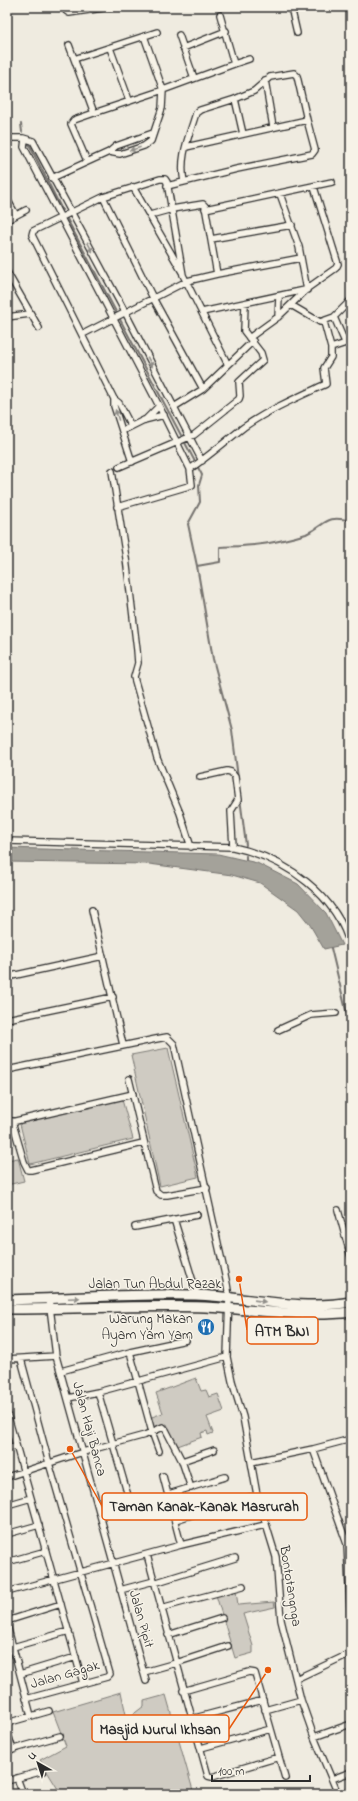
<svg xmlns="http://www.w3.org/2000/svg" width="358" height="1801" viewBox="0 0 358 1801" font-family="'Indie Flower',sans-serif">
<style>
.green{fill:#cfcbc2;stroke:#7d7b76}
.water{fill:#a4a29a;stroke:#74726e}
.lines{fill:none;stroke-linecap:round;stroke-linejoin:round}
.stream{stroke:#74726e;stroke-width:2}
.minor-casing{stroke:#2b2b2b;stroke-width:8}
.primary-casing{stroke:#2b2b2b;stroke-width:12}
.minor{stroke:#f7f3e8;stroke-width:5.5}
.primary{stroke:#f7f3e8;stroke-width:9}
.oneway{fill:#918f8a}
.labels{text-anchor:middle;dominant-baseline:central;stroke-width:3;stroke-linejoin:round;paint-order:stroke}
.street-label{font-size:14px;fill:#2b2b2b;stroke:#f7f3e8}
.poi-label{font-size:14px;fill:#2b2b2b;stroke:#f7f3e8;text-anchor:end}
.leader{fill:none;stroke:#e8590c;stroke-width:1.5}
.callout-dot{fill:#e8590c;stroke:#f7f3e8;stroke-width:1.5}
.callout{fill:#f7f3e8;stroke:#e8590c;stroke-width:1.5}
.callout-label{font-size:15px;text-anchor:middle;font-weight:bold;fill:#2b2b2b}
</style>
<rect width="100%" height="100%" fill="#efebe0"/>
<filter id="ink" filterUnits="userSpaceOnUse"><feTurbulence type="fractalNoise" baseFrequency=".025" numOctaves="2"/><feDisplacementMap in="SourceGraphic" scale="8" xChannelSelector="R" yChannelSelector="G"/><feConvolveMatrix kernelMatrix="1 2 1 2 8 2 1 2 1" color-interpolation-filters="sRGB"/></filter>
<g filter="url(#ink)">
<path class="green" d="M168 1048 198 1177 160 1186 131 1055Z
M121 1096 133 1139 30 1164 19 1120Z
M18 1158 24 1181 7 1185V1160Z
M196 1378 201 1391 206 1390 209 1397 218 1394 224 1411 207 1417 213 1433 208 1435 207 1431 201 1433 202 1437 175 1447 167 1424 152 1429 149 1418 163 1413 156 1393Z
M236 1591 238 1605 274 1602 275 1607 243 1614 253 1646V1653L235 1658 216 1595Z
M121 1692 127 1719 144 1706V1701L166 1695 194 1794H61L40 1760 66 1746 53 1712Z"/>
<path class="water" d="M7 848 218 854 257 863 298 884 326 913 342 945 324 949 310 925 298 910 260 883 232 875 149 864 7 862Z"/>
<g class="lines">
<path class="stream" d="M21 124 22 132
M28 142 62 210
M66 217 202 475 199 485 200 502 188 524 197 566 213 659 232 730 238 778
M197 566 220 562V547C239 546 260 546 279 541 288 539 297 537 306 534 327 525 324 514 351 521
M240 798 246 845
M246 860V856
M331 948 351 1031"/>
<defs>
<path id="minor" d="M64 7 66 11 69 13 110 7
M291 7 297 33
M179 35 194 78
M69 45 94 113 163 90 144 36
M110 48 129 100
M183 48 226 31
M74 59 157 32
M234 64 249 59
M265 80 273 127
M235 99 243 134
M7 138H23L33 141 125 312 202 461
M25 139 24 147 159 406 190 469
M109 152 120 154 144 146 151 141 162 108 163 90 234 64 220 15
M87 161 71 124 74 120 94 113
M52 178 109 152 116 146 153 133
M184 182C179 156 189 137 196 113L200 110 235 99 254 91 270 77 294 73 297 76 307 120
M167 186 237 169 312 154 315 150 307 120 186 147
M133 187 182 272
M280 194 299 247 307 290
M103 197 153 298 203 389
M7 199 16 215
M205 209 332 182
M150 215 172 209 203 204 205 206 217 274
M7 220 26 210
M211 239 292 225
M7 272 39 328
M291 305 320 322 334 317 351 300
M202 312 305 290 336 268 338 264 314 187
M7 317 30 314
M278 317 279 297
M334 317 344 340 346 343 351 344
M83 334 187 281 217 274 301 258
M249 338 278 317 305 291
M331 348 346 343
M114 399 119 403 131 426
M174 407 203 389 253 341
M145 420 159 406
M122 431 144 420 164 415
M132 462 114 406V399L32 235 33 231 103 197 160 179H165L167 182 183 275 228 365
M119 467 194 435 239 399 240 396 239 382 263 360 261 353 244 331 245 304
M112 471 126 558 137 650 138 663 134 677 135 681 157 758 180 813 191 847
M117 507 192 485 190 469C209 456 226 441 244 427 270 409 298 397 326 384L324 368 331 357V348L324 322
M200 777 227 771 231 772 235 777 238 800 231 811 233 847
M7 841 233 847C285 858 338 895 351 949
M92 910 123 1045
M7 977 103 956
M7 1019 113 997
M278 1030 311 1015 336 1013
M7 1070 156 1039 167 1037 174 1044 227 1284 229 1297 227 1357 232 1381 243 1417 257 1495 276 1557 281 1620 301 1700 314 1737 338 1794
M129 1079 156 1191 161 1195H167L207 1188
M12 1121 24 1162 28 1170H31L143 1143
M7 1123 133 1094
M338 1210 351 1257
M174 1219 197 1295
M135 1227 197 1215
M49 1299 56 1356 146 1681
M130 1352 152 1432 159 1451
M7 1359 56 1356
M21 1359 49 1463 110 1674 107 1677 26 1699
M61 1371 130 1352 186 1340
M98 1392 133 1513
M68 1398 98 1392 227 1357
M7 1413 83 1683
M7 1448 16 1446
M313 1449 347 1544 351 1628
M182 1461 214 1450
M251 1462 313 1449 351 1439
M163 1476 181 1545
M7 1477 83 1452 145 1435 163 1427 166 1430 182 1461 191 1488
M169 1494 225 1477
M7 1505 31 1498
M175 1520 257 1495
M7 1534 39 1525
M147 1555 208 1776 212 1777 279 1757
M7 1562 46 1551
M154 1583 235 1558
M120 1590 154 1581
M7 1592 181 1545 265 1525
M161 1608 243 1586
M7 1621 61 1604
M7 1625 31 1716
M168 1635 222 1618
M13 1647 69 1631
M144 1672 176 1663 228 1646
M20 1674 76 1657
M296 1679 351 1653
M183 1691 249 1672 255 1673 285 1778
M265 1710 301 1700
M191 1719 263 1700
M7 1723 49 1711
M7 1731 13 1750
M314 1737 351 1724
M201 1748 271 1729
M7 1751 60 1736
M17 1778 23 1794
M332 1779 351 1772
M7 1781 43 1771"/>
<path id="primary" d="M7 1300C70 1299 133 1293 196 1295 247 1297 300 1311 351 1302
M7 1309C73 1309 139 1305 205 1307 253 1309 303 1318 351 1312"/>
</defs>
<use href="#minor" class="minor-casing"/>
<use href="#primary" class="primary-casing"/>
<use href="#minor" class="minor"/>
<use href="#primary" class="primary"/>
</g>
<defs><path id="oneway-solid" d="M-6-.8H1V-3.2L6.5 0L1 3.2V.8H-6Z"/></defs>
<g class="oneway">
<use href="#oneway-solid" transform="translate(135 149) rotate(162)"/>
<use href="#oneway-solid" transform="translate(90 247) rotate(62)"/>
<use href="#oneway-solid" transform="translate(150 362) rotate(63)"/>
<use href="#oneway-solid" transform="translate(117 415) rotate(-107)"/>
<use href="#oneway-solid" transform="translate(74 1298) rotate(-2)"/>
<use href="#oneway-solid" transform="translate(260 1301) rotate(8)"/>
</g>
</g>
<defs>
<symbol id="restaurant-disc" viewBox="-11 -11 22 22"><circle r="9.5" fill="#1f6fb2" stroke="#f7f3e8"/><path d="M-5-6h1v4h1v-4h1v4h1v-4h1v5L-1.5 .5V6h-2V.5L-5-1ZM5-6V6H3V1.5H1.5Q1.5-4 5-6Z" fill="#fff"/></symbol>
</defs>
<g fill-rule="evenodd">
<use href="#restaurant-disc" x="196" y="1317" width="20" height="20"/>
</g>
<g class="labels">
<g class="street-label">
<text x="155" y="1284">Jalan Tun Abdul Razak</text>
<text transform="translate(89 1429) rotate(75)">Jalan Haji Banca</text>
<text transform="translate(290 1586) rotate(81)">Bontotangnga</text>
<text transform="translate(141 1619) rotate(74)">Jalan Pipit</text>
<text transform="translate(65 1675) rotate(-16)">Jalan Gagak</text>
</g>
<g class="poi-label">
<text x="193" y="1319">Warung Makan<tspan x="193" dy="16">Ayam Yam Yam</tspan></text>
</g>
</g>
<path class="leader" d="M239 1279L247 1330M70 1449L102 1506M268 1670L229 1729"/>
<g class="callout-dot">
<circle cx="239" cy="1279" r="4"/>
<circle cx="70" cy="1449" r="4"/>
<circle cx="268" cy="1670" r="4"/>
</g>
<g class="callout">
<rect x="247" y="1317" width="71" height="27" rx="4"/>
<rect x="102" y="1493" width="205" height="27" rx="4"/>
<rect x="92" y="1715" width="137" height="27" rx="4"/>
</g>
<g class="callout-label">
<text x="282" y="1336">ATM BNI</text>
<text x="204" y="1511">Taman Kanak-Kanak Masrurah</text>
<text x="160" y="1734">Masjid Nurul Ikhsan</text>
</g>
<rect width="358" height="1801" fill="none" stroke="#f7f3e8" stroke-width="24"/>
<rect x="12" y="12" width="334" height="1777" fill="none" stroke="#2b2b2b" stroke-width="1.5" filter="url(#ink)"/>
<g transform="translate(38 1763) rotate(321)" stroke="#f7f3e8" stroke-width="3" paint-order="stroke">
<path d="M0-3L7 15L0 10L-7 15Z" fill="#2b2b2b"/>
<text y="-6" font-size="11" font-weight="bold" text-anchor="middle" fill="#2b2b2b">U</text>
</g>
<path d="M212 1775v6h98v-6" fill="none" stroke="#2b2b2b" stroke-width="2"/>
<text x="218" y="1775" font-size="12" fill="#2b2b2b" stroke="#f7f3e8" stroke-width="3" paint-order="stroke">100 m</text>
</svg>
